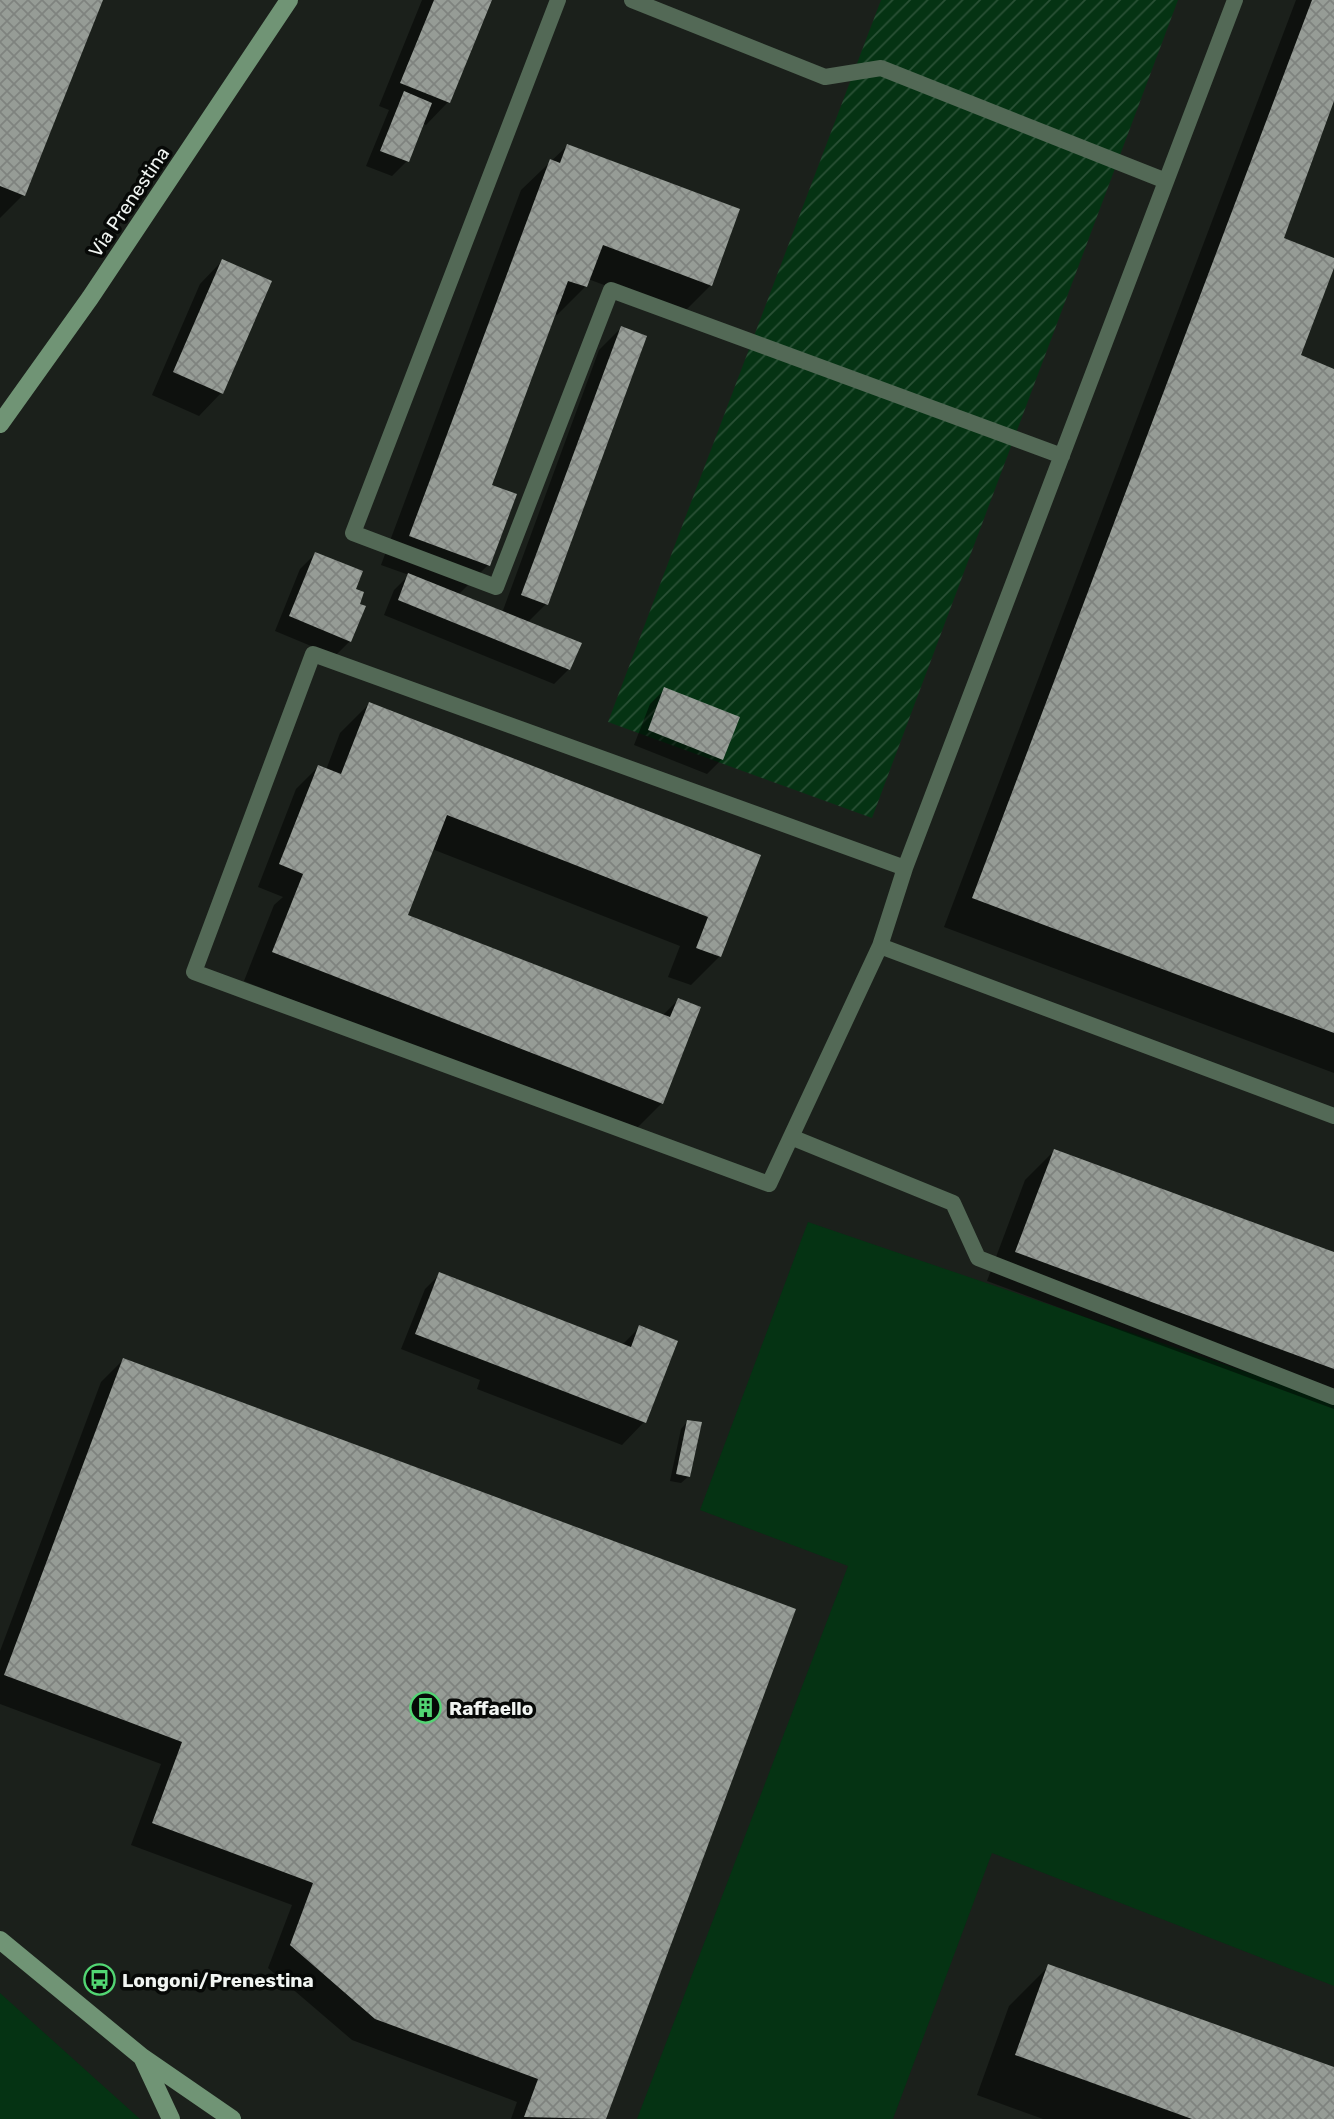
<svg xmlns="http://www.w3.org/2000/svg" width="1334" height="2119" viewBox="0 0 1334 2119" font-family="Rubik,sans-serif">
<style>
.grass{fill:#053313}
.garden{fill:url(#garden-furrows)}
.shadow{fill:#0007}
.building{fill:url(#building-cross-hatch)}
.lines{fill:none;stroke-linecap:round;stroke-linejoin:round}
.lane{stroke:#536956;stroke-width:16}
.secondary{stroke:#709475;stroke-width:18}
.labels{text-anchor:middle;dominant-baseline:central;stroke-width:7;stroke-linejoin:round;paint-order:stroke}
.street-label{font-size:19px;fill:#f1f5f2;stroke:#070907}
.poi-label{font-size:19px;font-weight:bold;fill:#f1f5f2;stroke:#070907;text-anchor:start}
</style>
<defs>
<pattern id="garden-furrows" width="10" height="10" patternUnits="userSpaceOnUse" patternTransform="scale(1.75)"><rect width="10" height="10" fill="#053313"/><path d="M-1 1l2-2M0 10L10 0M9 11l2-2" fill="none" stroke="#2a5136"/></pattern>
<pattern id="building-cross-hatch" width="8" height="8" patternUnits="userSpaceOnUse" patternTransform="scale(1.75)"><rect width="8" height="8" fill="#969c96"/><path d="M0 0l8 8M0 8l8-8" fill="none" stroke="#7f837f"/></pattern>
</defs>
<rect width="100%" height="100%" fill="#1b201b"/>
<path class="grass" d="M808 1222 1334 1402V1986L992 1853 893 2119H637L848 1566 700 1510Z
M0 1993 140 2119H0Z"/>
<path class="garden" d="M881 0H1178L872 818 608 722Z"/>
<path class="shadow" d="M0 0H101L23 195 0 218Z
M422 0H490L448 102 426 125 422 123 407 161 392 176 366 166 389 110 379 106Z
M1296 0H1334V96L1282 239 1334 260 1299 356 1334 370V1073L944 927Z
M567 146 711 285 682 314 588 279 586 286 557 315 554 314 490 486 488 565 458 595 502 613 599 350 621 328 546 604 527 623 569 669 554 684 384 615 394 590 409 575 381 565 521 190Z
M222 261 221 393 199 416 152 395 200 284Z
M315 554 354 590 350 641 335 656 275 631 300 569Z
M665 689 722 759 707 774 634 745 650 704Z
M369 704 759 856 720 956 691 985 668 977 680 946 432 849 405 916 662 1016 678 1000 662 1103 633 1132 244 981 274 905 283 897 258 887 296 789 318 767 326 770 340 733Z
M1054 1151 1334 1254V1409L987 1281 1025 1180Z
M440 1274 622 1345 640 1327 644 1422 622 1445 477 1389 480 1380 401 1349 425 1289Z
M123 1360 794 1610 604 2119H511L517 2102 352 2040 268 1968 292 1905 131 1845 161 1764 0 1704V1651L101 1382Z
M688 1421 689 1476 681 1483 670 1481 681 1429Z
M1049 1966 1334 2069V2119H1043L977 2095 1009 2006Z"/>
<path class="building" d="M0 0H103L25 196 0 186Z
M434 0H492L450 103 400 83Z
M1312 0H1334V101L1284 238 1334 258V268L1301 355 1334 369V1033L972 898Z
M404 91 432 103 409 162 380 151Z
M567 144 740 209 712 286 603 245 587 287 568 281 492 485 517 494 490 566 409 536 550 159 560 163Z
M222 259 272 281 223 394 173 372Z
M621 326 647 336 548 605 521 595Z
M315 552 363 571 356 589 364 592 360 604 366 606 351 642 289 616Z
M408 573 582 643 570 670 398 600Z
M664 687 740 717 723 760 648 730Z
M369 702 761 855 721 957 696 948 708 917 447 815 408 915 670 1017 678 998 701 1007 663 1104 272 952 303 874 279 864 318 765 341 774Z
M1054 1149 1334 1252V1369L1015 1252Z
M439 1272 631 1347 639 1325 678 1341 646 1423 415 1334Z
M123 1358 796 1609 606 2119 524 2117 538 2079 375 2019 290 1945 313 1883 152 1823 182 1742 4 1675Z
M687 1420 702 1422 690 1477 676 1474Z
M1048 1964 1334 2067V2119H1192L1015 2055Z"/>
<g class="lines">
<path class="lane" d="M558 0 353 533 496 587 611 290 1062 456
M632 0 825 77 881 68 1166 181
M313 654 905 868 880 946 769 1184 194 972Z
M905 868 1235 0
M880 946 1334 1116
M791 1137 953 1203 978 1258 1334 1397"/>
<path class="secondary" d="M0 424 90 298 289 0
M0 1940 142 2057 232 2119
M142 2057 171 2119"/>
</g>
<defs>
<symbol id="building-ring" viewBox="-11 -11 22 22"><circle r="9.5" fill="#070907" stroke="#52d673" stroke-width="1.5"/><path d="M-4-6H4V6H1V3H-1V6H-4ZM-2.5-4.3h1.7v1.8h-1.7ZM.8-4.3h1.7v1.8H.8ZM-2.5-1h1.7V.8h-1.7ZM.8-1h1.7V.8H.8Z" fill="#52d673"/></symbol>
<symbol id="bus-ring" viewBox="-11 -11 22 22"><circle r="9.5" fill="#070907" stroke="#52d673" stroke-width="1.5"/><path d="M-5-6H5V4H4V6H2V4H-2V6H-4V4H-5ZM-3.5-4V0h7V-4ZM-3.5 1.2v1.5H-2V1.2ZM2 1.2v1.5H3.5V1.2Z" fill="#52d673"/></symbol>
</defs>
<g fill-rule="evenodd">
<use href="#building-ring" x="408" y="1690" width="35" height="35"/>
<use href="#bus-ring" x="82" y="1962" width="35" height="35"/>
</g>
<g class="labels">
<g class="street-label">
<text transform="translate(129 202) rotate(-56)">Via Prenestina</text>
</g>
<g class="poi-label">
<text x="449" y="1708">Raffaello</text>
<text x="122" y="1980">Longoni/Prenestina</text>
</g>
</g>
</svg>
